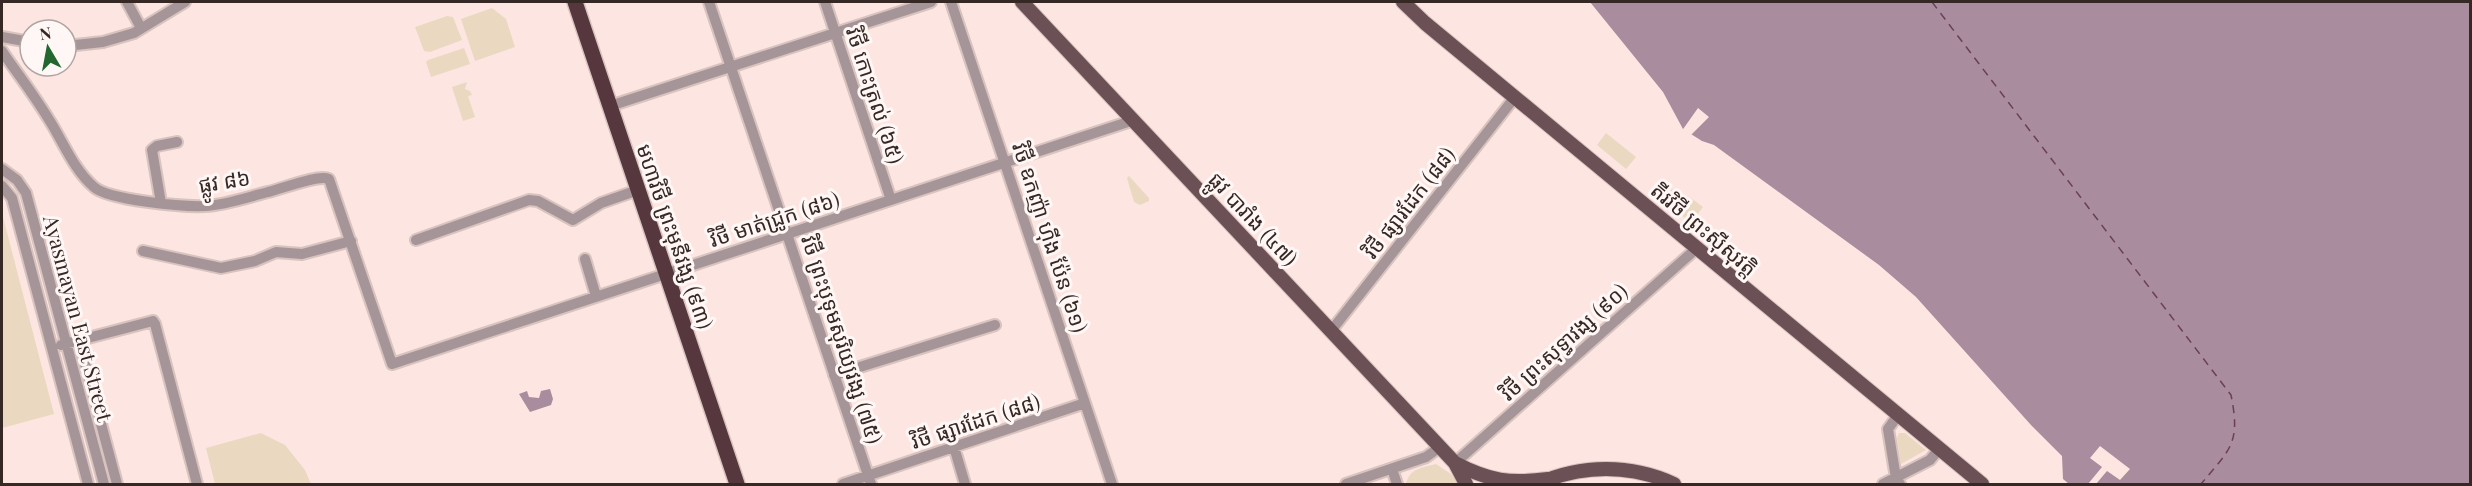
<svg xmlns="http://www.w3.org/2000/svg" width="2472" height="486" viewBox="0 0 2472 486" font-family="'Playfair Display','Noto Sans Khmer',serif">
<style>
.green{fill:#ead9c0}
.water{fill:#a98c9d}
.pier{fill:#fde5e1}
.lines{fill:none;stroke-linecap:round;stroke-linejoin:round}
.ferry{stroke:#6b3f5b;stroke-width:1.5;stroke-dasharray:8 6;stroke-linecap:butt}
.minor-casing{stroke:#d9c3bf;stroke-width:14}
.major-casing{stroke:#d9c3bf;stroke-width:16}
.highway-casing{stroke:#d9c3bf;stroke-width:18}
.minor{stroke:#a69598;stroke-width:10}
.major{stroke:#6b5055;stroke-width:14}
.highway{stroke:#55373d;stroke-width:15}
.labels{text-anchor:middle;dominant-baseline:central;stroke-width:6;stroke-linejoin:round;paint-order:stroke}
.street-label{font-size:21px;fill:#362825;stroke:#fff7f5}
</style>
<rect width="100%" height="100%" fill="#fde5e1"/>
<path class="green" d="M492 8 506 19 515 47 475 61 461 19Z
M447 16 453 17 462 40 430 52 424 51 415 27Z
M464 48 470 64 431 77 426 62 428 60Z
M467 82 465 89 470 91 472 95 468 96 475 117 463 121 452 87Z
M1606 133 1636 157 1626 169 1597 145Z
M1129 176 1149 198V201L1140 205 1134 202 1127 178Z
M1672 189 1691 198 1703 207 1691 223 1662 199Z
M2 213 54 414 2 428Z
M261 433 285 445 305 470 311 484H215L206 448Z
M1899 433H1905L1926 450 1901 464 1897 438Z
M1436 464 1451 474 1458 484H1406C1410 468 1421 468 1436 464Z"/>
<path class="water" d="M1590 2H2470V484H2069L2063 479 2062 456 2031 425 1916 297 1879 265 1714 145 1702 141 1683 129 1663 92Z
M550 389 553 399 551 405 530 412 519 394 527 391 529 397 539 398 541 391Z"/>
<path class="pier" d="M1698 108 1709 117 1689 137 1681 132Z
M2100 446 2130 469 2120 480 2107 471 2096 484H2088L2102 467 2090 458Z"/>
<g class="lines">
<path class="ferry" d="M1932 2 2231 395C2241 444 2230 449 2201 484"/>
<defs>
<path id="minor" d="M127 2 141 28
M709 2 871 484
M825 2 891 200
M951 2 1112 484
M2 37 30 42
M66 46 103 42 134 33 185 2
M2 51C17 73 34 95 48 118 63 141 73 169 94 187 108 200 184 207 205 206 226 205 248 197 268 192 282 189 318 174 329 179L392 364 1134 120
M610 106 931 2
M2 169 17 180 26 193 104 484
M2 186 12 198 88 484
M161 203 152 150 157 146 177 142
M416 240 529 200 538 201 573 220 601 203 638 190
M143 251 221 268 255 261 276 252 302 254 351 241
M585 259 596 296
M1331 331 1515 97
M79 341 117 484
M61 345 153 321 155 324 197 484
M834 375 995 325
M1898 415 1888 429 1896 478 1900 484
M954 447 965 484
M1455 463 1697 248
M1392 469 1397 484
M843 484 1085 403
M1346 484 1426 457 1440 447
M1883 484 1930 460 1939 449"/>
<path id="major" d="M1022 2 1455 463 1466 484
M1403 2 1425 23 1982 484
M1455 463C1489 481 1510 484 1548 479
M1538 484C1581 464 1631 464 1674 484"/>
<path id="highway" d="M575 2 737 484"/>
</defs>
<use href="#minor" class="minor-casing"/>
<use href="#major" class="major-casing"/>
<use href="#highway" class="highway-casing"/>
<use href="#minor" class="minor"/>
<use href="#major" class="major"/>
<use href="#highway" class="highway"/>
</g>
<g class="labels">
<g class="street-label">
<text transform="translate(876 95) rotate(72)">វិថី កោះត្រល់ (៦៥)</text>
<text transform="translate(224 180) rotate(-9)">ផ្លូវ ៨៦</text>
<text transform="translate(1408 202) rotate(-52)">វិថី ផ្សារដែក (៨៨)</text>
<text transform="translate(774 218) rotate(-18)">វិថី មាត់ជ្រូក (៨៦)</text>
<text transform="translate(1254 218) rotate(47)">ផ្លូវ បារាំង (៤៧)</text>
<text transform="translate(1705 228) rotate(40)">តីរវិថី ព្រះស៊ីសុវត្តិ</text>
<text transform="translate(676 236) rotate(71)">មហាវិថី ព្រះមុនីវង្ស (៩៣)</text>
<text transform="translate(1051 237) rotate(72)">វិថី ឧកញ៉ា ហ៊ីង ប៉ែន (៦១)</text>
<text transform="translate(79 318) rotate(75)">Ayasmayan East Street</text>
<text transform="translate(843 339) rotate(72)">វិថី ព្រះបុទុមសុរិយ្យវង្ស (៧៥)</text>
<text transform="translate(1563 341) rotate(-42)">វិថី ព្រះសុទ្ធាវង្ស (៩០)</text>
<text transform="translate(975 420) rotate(-18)">វិថី ផ្សារដែក (៨៨)</text>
</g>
</g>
<rect width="2472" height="486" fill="none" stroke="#362825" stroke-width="6"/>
<g transform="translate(48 48) rotate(350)"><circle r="28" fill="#fff7f5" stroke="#afa4a2" stroke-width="1.5"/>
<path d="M0-4.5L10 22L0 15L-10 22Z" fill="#246630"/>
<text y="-9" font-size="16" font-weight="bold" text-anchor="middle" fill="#362825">N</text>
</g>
</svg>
